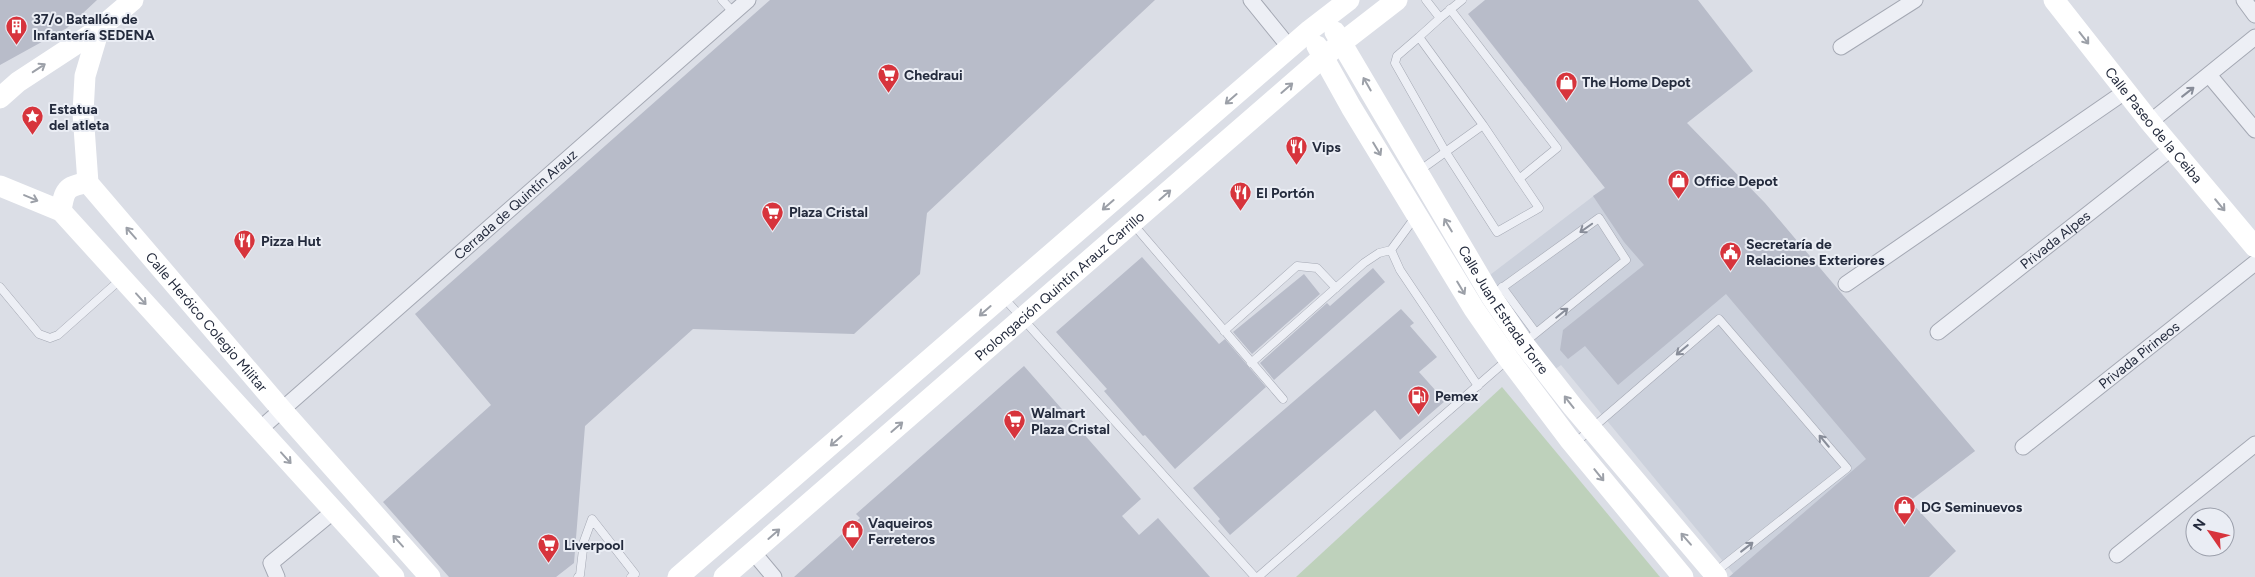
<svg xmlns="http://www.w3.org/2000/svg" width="2255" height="577" viewBox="0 0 2255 577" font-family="Figtree,sans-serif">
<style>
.built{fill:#ccd1dc}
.green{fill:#bed1bb}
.building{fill:#b8bcc9}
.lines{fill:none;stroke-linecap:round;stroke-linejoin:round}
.lane-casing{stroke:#a4a8b3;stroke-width:9}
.street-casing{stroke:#a4a8b3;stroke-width:17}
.lane{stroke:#edeff5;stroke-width:8}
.street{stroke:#edeff5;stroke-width:15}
.secondary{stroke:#fff;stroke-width:21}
.oneway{stroke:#9ca0a8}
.oneway2{stroke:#888d99}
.labels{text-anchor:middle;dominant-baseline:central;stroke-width:4;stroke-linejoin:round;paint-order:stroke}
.poi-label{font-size:14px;font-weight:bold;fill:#242b3d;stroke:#eaedf4;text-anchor:start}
.street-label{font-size:14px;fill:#242b3d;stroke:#eaedf4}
</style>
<rect width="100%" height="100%" fill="#dbdee6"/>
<path class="built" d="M1688 124 1975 451 1736 577 1561 365 1554 370 1486 278Z"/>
<path class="green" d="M1502 387 1660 577H1296Z"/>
<path class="building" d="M0 0H97L67 28 0 65Z
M770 0H1155L927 213 920 274 854 334 693 329 585 426 574 563 556 577H449L383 502 491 405 415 314Z
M1485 0H1698L1753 71 1687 123 1765 203 1975 451 1910 501 1956 551 1929 577H1729L1866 459 1726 294 1618 385 1585 346 1568 359 1560 350 1563 330 1644 265 1624 242 1593 196 1605 188 1468 14Z
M1142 257 1219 344 1225 339 1266 387 1175 469 1145 435 1143 436 1104 391 1107 389 1056 332Z
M1373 268 1385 282 1274 380 1260 363 1327 303 1330 306Z
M1304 274 1320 294 1252 354 1233 332Z
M1401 309 1414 323 1410 326 1437 357 1419 372 1445 401 1400 440 1375 410 1230 535 1218 521 1220 519 1193 488Z
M1024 366 1141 499 1122 516 1139 535 1158 518 1210 577H794L860 518 856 514Z"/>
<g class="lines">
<defs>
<path id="lane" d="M722 0 734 13
M1426 0 1440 18 1462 0
M1450 9 1557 148 1519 179
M1419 37 1397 56 1395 63 1445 151 1497 232 1539 208 1483 125
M1419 171 1483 125 1419 37 1440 18
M1416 216 1391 250 1400 270 1478 386
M1133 224 1283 399
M0 287 39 334 50 338 58 335 121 279
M1502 287 1536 333
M1492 295 1599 218 1626 260 1525 342
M1004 298 1255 577
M1224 331 1297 266 1317 268 1336 288
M1251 363 1364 263 1379 253 1391 250
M1575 443 1719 319 1847 468 1714 573
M578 577 580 575 584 541 592 519 635 574 631 577
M1258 577 1507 360"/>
<g id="street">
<path d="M1251 0 1290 48"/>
<path d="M2244 0 2255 15"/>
<path d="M1841 47 1915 0"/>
<path d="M2209 75 2255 130"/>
<path d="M2150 122 2255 37"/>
<path d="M1846 284 2126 91"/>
<path id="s1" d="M1938 332 2172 148"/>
<path id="s2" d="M260 429 748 0"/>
<path id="s3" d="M2023 447 2255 263"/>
<path d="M753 552 774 577"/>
<path d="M2117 555 2255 444"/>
<path d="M277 577 271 563 334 511"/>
</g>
</defs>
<use href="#lane" class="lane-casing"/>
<use href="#street" class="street-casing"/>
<use href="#lane" class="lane"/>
<use href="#street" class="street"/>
<g class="secondary">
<path id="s4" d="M2054 0 2150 122 2255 247"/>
<path id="s5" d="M99 29 85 76 83 113 88 183 282 410 430 577"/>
<path id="s6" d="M1335 32 1491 296 1523 343 1573 407 1717 577"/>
<path d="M1317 46 1351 107 1474 309 1508 358 1569 439 1683 577"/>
<path d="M0 98 18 82 99 29 133 0"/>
<path d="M0 186 61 211 394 577"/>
<path d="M61 211C64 191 66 185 88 183"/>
<path d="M678 577 1310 30 1349 0"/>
<path id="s7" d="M724 577 1322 58 1397 0"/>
</g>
</g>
<defs><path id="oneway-shaft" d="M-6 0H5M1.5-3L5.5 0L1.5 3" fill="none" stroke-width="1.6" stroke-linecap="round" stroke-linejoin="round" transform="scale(1.25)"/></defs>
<g class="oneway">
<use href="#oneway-shaft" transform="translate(2084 38) rotate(52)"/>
<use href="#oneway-shaft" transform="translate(39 68) rotate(-33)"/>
<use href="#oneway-shaft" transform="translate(1367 84) rotate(-120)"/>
<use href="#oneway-shaft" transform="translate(1287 88) rotate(-41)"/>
<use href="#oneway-shaft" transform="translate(1231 99) rotate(139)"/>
<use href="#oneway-shaft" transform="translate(1377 149) rotate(59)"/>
<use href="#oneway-shaft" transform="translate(1165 195) rotate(-41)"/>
<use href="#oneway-shaft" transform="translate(31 198) rotate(23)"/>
<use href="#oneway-shaft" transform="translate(1108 205) rotate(139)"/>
<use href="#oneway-shaft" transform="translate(2220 205) rotate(50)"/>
<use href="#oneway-shaft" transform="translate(1448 225) rotate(-121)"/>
<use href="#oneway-shaft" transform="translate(131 233) rotate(-131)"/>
<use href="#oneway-shaft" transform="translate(1461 288) rotate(59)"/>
<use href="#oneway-shaft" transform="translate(141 299) rotate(48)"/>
<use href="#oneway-shaft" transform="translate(985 311) rotate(139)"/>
<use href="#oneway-shaft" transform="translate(1569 402) rotate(-128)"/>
<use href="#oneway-shaft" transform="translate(897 427) rotate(-41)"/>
<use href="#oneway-shaft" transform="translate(836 441) rotate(139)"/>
<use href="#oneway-shaft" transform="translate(286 458) rotate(48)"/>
<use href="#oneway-shaft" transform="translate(1599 475) rotate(51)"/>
<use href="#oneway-shaft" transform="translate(774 534) rotate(-41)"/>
<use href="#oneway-shaft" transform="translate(1686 539) rotate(-131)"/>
<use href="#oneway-shaft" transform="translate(398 541) rotate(-132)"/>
</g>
<g class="oneway2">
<use href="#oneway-shaft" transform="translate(2188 92) rotate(-38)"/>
<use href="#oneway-shaft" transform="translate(1586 228) rotate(145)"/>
<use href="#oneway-shaft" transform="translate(1562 313) rotate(-39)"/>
<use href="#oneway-shaft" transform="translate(1682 350) rotate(140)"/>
<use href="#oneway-shaft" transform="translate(1824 441) rotate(-130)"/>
<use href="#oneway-shaft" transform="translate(1747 547) rotate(-38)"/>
</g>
<defs>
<symbol id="building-pin" viewBox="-11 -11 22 30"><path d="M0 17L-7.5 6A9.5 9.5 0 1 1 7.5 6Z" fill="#d7343c" stroke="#eaedf4"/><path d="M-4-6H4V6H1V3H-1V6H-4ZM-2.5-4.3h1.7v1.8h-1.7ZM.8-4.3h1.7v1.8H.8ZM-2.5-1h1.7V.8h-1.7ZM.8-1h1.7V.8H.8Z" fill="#fff"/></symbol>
<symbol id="supermarket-pin" viewBox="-11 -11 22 30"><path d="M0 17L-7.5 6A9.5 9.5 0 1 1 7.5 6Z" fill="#d7343c" stroke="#eaedf4"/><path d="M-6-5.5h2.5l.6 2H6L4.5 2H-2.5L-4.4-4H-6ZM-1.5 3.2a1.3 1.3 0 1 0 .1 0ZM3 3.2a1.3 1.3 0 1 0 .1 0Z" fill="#fff"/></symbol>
<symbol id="shop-pin" viewBox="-11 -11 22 30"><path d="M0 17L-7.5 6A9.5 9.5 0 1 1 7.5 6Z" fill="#d7343c" stroke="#eaedf4"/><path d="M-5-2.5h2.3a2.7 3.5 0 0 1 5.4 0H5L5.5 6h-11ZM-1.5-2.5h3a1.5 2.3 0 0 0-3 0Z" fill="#fff"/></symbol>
<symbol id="sight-pin" viewBox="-11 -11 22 30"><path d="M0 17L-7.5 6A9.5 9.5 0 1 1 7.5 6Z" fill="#d7343c" stroke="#eaedf4"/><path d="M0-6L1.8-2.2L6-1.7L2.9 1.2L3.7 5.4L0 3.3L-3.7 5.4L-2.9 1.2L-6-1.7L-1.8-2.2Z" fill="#fff"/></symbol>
<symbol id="restaurant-pin" viewBox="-11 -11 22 30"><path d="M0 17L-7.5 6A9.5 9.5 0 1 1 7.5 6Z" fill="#d7343c" stroke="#eaedf4"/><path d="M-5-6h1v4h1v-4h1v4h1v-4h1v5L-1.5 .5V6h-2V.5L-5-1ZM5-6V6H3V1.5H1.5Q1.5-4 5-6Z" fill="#fff"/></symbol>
<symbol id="civic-pin" viewBox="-11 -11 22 30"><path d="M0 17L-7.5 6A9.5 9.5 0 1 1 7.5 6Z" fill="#d7343c" stroke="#eaedf4"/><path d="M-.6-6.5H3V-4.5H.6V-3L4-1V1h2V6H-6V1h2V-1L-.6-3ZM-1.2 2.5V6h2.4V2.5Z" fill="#fff"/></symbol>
<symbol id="fuel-pin" viewBox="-11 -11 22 30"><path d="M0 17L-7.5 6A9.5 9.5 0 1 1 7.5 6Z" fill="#d7343c" stroke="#eaedf4"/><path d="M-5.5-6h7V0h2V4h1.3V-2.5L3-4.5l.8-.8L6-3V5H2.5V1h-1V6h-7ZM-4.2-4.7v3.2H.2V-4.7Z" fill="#fff"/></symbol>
</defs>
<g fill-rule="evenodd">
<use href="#building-pin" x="4" y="14" width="25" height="34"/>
<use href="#supermarket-pin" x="876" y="62" width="25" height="34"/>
<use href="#shop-pin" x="1554" y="70" width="25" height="34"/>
<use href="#sight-pin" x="20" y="104" width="25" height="34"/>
<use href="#restaurant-pin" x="1284" y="134" width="25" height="34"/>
<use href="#shop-pin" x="1666" y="168" width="25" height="34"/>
<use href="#restaurant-pin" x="1228" y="180" width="25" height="34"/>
<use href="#supermarket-pin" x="760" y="200" width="25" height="34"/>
<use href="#restaurant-pin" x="232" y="228" width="25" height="34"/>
<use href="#civic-pin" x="1718" y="240" width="25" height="34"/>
<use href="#fuel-pin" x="1406" y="384" width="25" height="34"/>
<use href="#supermarket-pin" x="1002" y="408" width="25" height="34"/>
<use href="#shop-pin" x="1892" y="494" width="25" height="34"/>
<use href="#shop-pin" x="840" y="518" width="25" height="34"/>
<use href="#supermarket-pin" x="536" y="532" width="25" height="34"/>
</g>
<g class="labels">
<g class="poi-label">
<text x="33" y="19">37/o Batallón de<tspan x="33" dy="16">Infantería SEDENA</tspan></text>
<text x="904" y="75">Chedraui</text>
<text x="1582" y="82">The Home Depot</text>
<text x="49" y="109">Estatua<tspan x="49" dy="16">del atleta</tspan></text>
<text x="1312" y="147">Vips</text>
<text x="1694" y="181">Office Depot</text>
<text x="1256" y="193">El Portón</text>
<text x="789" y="212">Plaza Cristal</text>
<text x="261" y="241">Pizza Hut</text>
<text x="1746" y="244">Secretaría de<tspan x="1746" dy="16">Relaciones Exteriores</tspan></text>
<text x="1435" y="396">Pemex</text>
<text x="1031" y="413">Walmart<tspan x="1031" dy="16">Plaza Cristal</tspan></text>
<text x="1921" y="507">DG Seminuevos</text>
<text x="868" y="523">Vaqueiros<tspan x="868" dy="16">Ferreteros</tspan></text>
<text x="564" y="545">Liverpool</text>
</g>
<g class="street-label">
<text stroke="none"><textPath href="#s4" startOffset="160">Calle Paseo de la Ceiba</textPath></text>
<text stroke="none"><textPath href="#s2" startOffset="340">Cerrada de Quintín Arauz</textPath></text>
<text stroke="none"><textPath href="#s1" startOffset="149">Privada Alpes</textPath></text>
<text stroke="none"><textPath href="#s7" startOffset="444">Prolongación Quintín Arauz Carrillo</textPath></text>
<text stroke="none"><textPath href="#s6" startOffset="325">Calle Juan Estrada Torre</textPath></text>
<text stroke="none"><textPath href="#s5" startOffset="339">Calle Heróico Colegio Militar</textPath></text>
<text stroke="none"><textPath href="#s3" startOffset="148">Privada Pirineos</textPath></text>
</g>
</g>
<g transform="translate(2210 532) rotate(304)"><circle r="24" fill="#eaedf4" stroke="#9b9fab"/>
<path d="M0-4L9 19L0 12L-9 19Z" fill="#d7343c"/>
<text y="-8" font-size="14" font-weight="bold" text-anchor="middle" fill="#242b3d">N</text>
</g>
</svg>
